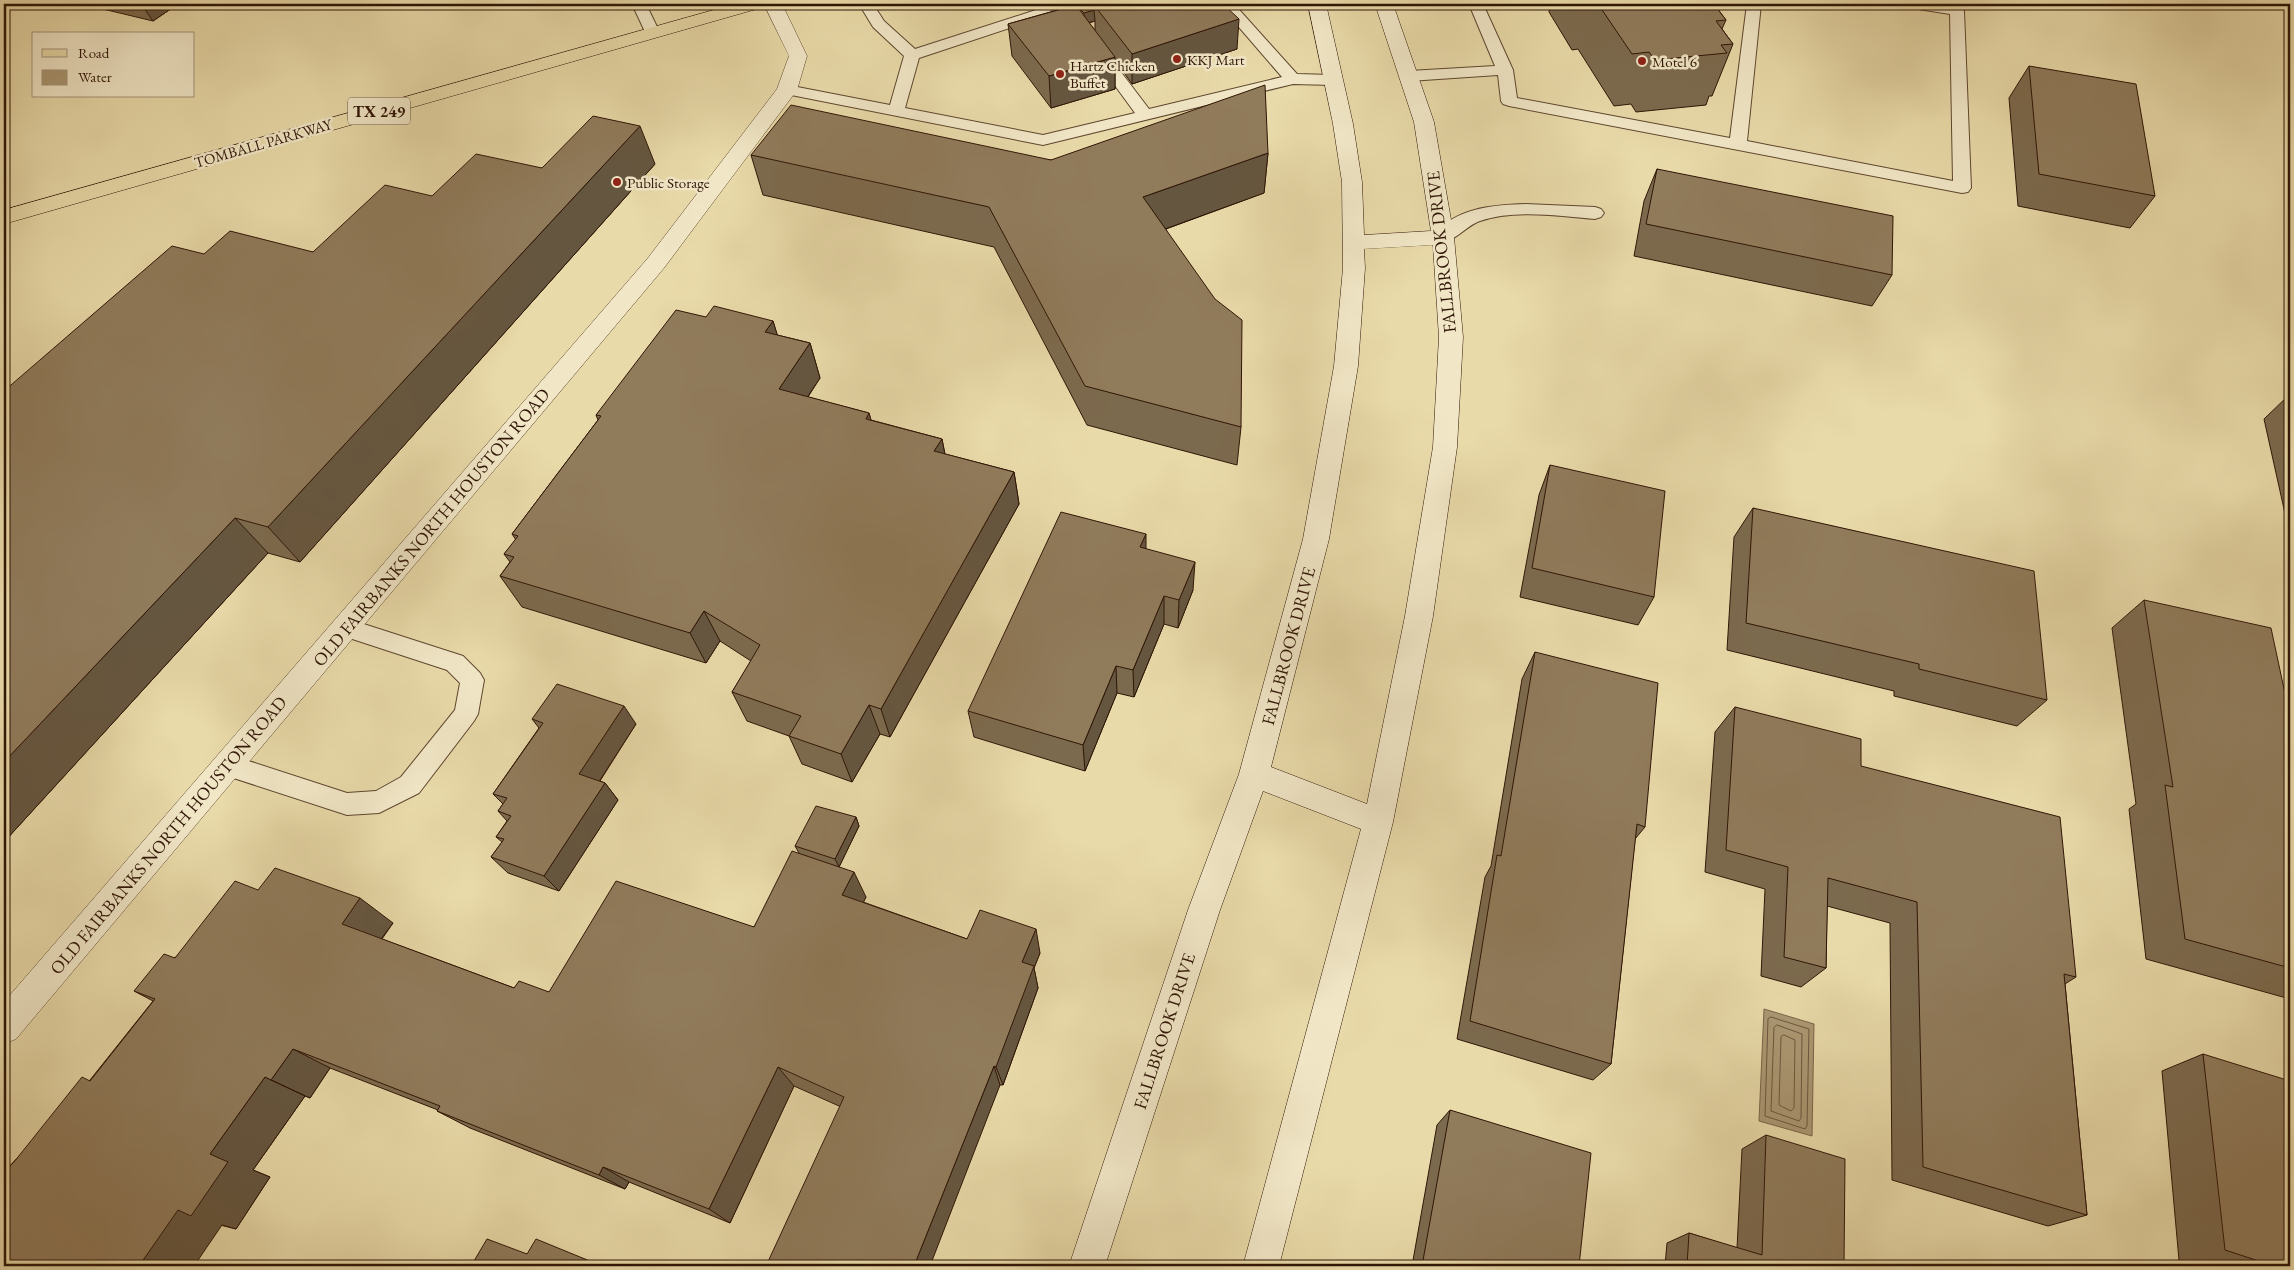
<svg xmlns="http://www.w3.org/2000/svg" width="2294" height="1270" viewBox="0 0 2294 1270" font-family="'EB Garamond',serif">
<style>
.water{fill:#aa9772;stroke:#796347}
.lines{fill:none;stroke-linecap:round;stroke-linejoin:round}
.shore{stroke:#6c563c;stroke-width:1}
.service-casing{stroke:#5e462f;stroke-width:2}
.minor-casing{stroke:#5e462f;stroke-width:1}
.secondary-casing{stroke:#2f1506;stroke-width:1}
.primary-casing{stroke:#2f1506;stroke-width:1}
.service{fill:#f1e7c7;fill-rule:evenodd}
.minor{fill:#f1e7c7;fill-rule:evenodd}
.secondary{fill:#f1e7c7;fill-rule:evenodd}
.primary{fill:#e9daa9;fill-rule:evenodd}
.wall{fill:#7c6a4e;stroke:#2f1506;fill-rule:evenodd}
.shaded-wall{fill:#655640;stroke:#2f1506}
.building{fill:#907b5b;stroke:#2f1506}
.poi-dot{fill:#8f2418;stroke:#f1e7c7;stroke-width:2}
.labels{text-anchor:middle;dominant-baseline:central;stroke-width:5;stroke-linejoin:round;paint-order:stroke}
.far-poi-label{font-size:15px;fill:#2f1506;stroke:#f1e7c7;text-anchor:start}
.far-street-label{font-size:15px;fill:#2f1506;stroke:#f1e7c7}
.shield{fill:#f1e7c7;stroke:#695440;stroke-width:1}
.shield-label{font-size:16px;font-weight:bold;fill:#2f1506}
.street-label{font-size:18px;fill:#2f1506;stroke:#f1e7c7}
</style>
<rect width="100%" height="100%" fill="#e9daa9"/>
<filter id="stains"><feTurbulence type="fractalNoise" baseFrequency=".004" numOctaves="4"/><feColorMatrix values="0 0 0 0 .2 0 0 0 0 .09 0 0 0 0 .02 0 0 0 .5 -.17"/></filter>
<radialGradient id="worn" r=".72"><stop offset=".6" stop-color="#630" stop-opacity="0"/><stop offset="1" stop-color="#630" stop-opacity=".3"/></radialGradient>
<path class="water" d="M1764 1009 1814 1024 1812 1136 1759 1121Z"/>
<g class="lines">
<path class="shore" d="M1771 1017 1809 1029 1807 1126 1805 1129 1765 1116 1768 1019Z
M1777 1025 1802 1034 1801 1118 1799 1121 1771 1111 1774 1028Z
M1784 1035 1795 1040 1794 1108 1791 1111 1779 1105 1781 1037Z"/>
<defs>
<path id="service" d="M632 4H646L660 33 657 36H647Z
M859 4H873L884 21 915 49 1036 10 1035 4H1049L1052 12 1049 15 919 58 905 108 1043 135 1135 113 1089 50 1092 47H1102L1149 109 1282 77 1219 4H1234L1297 74 1333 75 1339 77 1341 80 1339 83 1333 85 1293 84 1043 145 781 93 779 90 781 87 787 85 890 105 904 56 873 27Z
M1469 4H1483L1513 70 1517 98 1730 138 1747 4H1761L1747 141 1953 181 1950 14 1912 8 1905 4H1939L1962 8 1964 11 1971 188 1968 192 1962 193 1509 106 1503 104 1501 101 1498 75 1409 81 1403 79 1401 76 1403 73 1409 71 1495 66Z
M1526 204 1595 207 1601 209 1604 213 1601 217 1595 219C1559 216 1515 209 1480 221 1465 226 1453 245 1437 241L1434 237C1453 207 1495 205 1526 204Z
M345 618 463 656 480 673 484 680 478 714 474 721 419 793 379 813 347 815 218 773 215 765 218 757 227 754 347 793 376 791 401 777 455 710 460 683 447 670 337 634 334 627 337 620Z"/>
<path id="minor" d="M764 4H782L807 56 797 90 664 268 16 1039 4 1044V1002L648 258 777 89 789 56Z"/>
<path id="secondary" d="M1308 4H1326L1353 124 1362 182 1364 235 1431 231 1414 122 1375 4H1393L1434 122 1454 237 1463 337 1457 447 1433 616 1393 822 1279 1266H1243L1361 829 1263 791 1220 910 1105 1266H1069L1188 910 1239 774 1303 539 1334 366 1343 268 1342 182 1333 124ZM1433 245 1439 337 1433 447 1405 616 1367 804 1271 767 1329 539 1358 366 1365 268 1364 249Z"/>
<path id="primary" d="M735 4H763L760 8 4 224V210Z"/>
</defs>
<use href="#service" class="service-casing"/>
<use href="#minor" class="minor-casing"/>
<use href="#secondary" class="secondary-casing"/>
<use href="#primary" class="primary-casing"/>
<use href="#service" class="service"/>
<use href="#minor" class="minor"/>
<use href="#secondary" class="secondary"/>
<use href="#primary" class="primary"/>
</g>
<path class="wall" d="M82 4H178L153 21Z
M1065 4H1223L1237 49 1132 84 1115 60V89L1051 108 1012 56 1008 24 1068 7ZM1095 21V30L1089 23Z
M1550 4H1714L1726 20 1722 29 1733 44 1712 96H1709L1706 105 1636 112 1631 104 1614 106 1578 49 1572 50 1549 12Z
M2029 66 2155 196 2130 228 2018 206 2009 98Z
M1268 153 1264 193 1166 229 1241 427 1237 465 1087 425 994 247 763 195 751 155 1051 160Z
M655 164 300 562 268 553 4 842 204 254 313 252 432 196 542 168Z
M1657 169 1892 275 1872 306 1634 256 1644 201Z
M706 317 773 321 777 335 810 343 820 378 808 397 869 413 871 420 942 439 945 454 1014 472 1019 504 890 737 880 734 852 782 802 764 789 736 747 721 732 692 751 661 720 641 706 663 522 607 500 576 510 562 504 554 516 540 512 534 598 420 596 415Z
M2289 395 2290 396V536L2264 419Z
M1550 465 1654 597 1638 625 1520 597 1539 495Z
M1753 508 2047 700 2017 726 1894 696V691L1727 650 1734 537Z
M1146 549 1193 590 1178 628 1164 624 1134 697 1117 693 1085 771 974 737 968 711Z
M2144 600 2290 717V999L2146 959 2129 809 2136 804 2112 628Z
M1535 652 1645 827 1635 839 1611 1064 1593 1080 1457 1039 1485 877 1491 866 1522 679Z
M1735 707 1861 766 2076 977 2065 984 2087 1215 2048 1226 1892 1180 1890 923 1827 906 1826 968 1801 987 1761 976 1765 889 1705 872 1715 732Z
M532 719 636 724 600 781 605 783 618 800 559 891 508 873 491 857 502 842 496 837 507 821 498 811 503 804 493 794 539 728Z
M856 817 859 826 839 867 866 897 863 902 967 939 1040 953 1034 968 1038 988 1003 1085H1000L839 1106 794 1086 730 1223 629 1182 625 1189 470 1128 437 1111 438 1110 330 1068 310 1098 305 1096 253 1170 270 1177 236 1229 5 1171 90 1080 153 1001 134 991 258 890 393 923 382 939 514 988 549 992 754 927 799 853 795 846Z
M2203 1054 2290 1266H2198L2179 1260 2162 1071Z
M1450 1110 1579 1266H1412L1437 1125Z
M1766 1135 1844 1266H1665L1667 1243 1689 1233 1737 1248 1742 1149Z"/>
<path class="shaded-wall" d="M141 4H178L153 21Z
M1094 10 1095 21 1084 24V13Z
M1239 19 1237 49 1132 84V54Z
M1115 57V89L1051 108 1049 76Z
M640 126 655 164 300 562 268 527Z
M1268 153 1264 193 1143 237V197Z
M773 321 784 356 765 332Z
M810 343 820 378 790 423 779 389Z
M869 413 878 447 866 419Z
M942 439 948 472 934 451Z
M1014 472 1019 504 890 737 881 709Z
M235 518 268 553 4 842V762Z
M1146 534V563L1140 547Z
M1195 562 1193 590 1178 628 1179 600Z
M1164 596V624L1134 697 1133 670Z
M704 611 720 641 706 663 690 633Z
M1116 666 1117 693 1085 771 1083 745Z
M869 705 880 734 852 782 841 754Z
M624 706 636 724 593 791 579 774Z
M605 783 618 800 559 891 544 876Z
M856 817 859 826 839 867 835 859Z
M854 872 866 897 855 920 842 895Z
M360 898 393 923 375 947 342 924Z
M1036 929 1040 953 1034 968 1038 988 1003 1085 996 1067 1022 962Z
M293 1049 330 1068 310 1098 271 1080Z
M994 1066 1000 1085 930 1266H921L916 1261Z
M778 1067 794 1086 730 1223 709 1209Z
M265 1077 305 1096 253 1170 270 1177 236 1229 222 1225 194 1266H139L210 1154Z
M603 1167 629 1182 625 1189 599 1175Z"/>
<path class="building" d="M1075 4H1097L1094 5V10L1084 13Z
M1097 4H1223L1239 19 1132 54 1094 5Z
M1598 4H1714L1726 20 1716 21 1733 44 1721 45 1727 53 1655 60 1649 52 1632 54Z
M1076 5 1115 57 1049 76 1008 24Z
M2029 66 2136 84 2155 196 2039 174Z
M1265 85 1268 153 1143 197 1215 299 1242 320 1241 427 1085 386 989 207 751 155 791 105 1051 160Z
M593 116 640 126 268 527 235 518 4 762V391L172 246 204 254 230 231 313 252 385 185 432 196 476 154 542 168Z
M1657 169 1893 216 1892 275 1646 224Z
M714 306 773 321 765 332 810 343 779 389 869 413 866 419 942 439 934 451 1014 472 881 709 869 705 841 754 789 736 801 716 732 692 760 645 704 611 690 633 500 576 514 557 504 554 518 536 512 534 601 416 596 415 676 310 706 317Z
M1550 465 1665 491 1654 597 1532 568Z
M1753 508 2034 571 2047 700 1919 669V664L1746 623Z
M1061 512 1146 534 1140 547 1195 562 1179 600 1164 596 1133 670 1116 666 1083 745 968 711Z
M2144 600 2271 628 2290 717V968L2185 939 2165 785 2173 787Z
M1535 652 1658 683 1645 827 1637 824 1611 1064 1470 1021 1497 855 1501 856Z
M557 684 624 706 579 774 605 783 544 876 491 857 504 839 496 837 511 816 498 811 507 798 493 794 543 723 532 719Z
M1735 707 1861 739V766L2060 817 2076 977 2064 974 2087 1215 1923 1167 1917 902 1828 878 1826 968 1784 957 1788 867 1726 850Z
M816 806 856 817 835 859 795 846Z
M792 851 854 872 842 895 967 939 980 910 1036 929 1022 962 1034 966 996 1067 994 1066 916 1261 926 1265V1266H766L844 1097 778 1067 709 1209 603 1167 599 1175 437 1111 440 1106 293 1049 271 1080 265 1077 210 1154 228 1162 191 1216 178 1210 139 1266H4V1171H5L14 1162 82 1077 90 1081 155 999 134 991 164 954 175 958 235 881 258 890 275 868 360 898 342 924 514 988 519 981 549 992 616 881 754 927Z
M2203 1054 2290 1081V1266H2274L2225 1250Z
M1450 1110 1591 1153 1579 1266H1422Z
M1766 1135 1845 1159 1844 1266H1687L1689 1233 1762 1255Z
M487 1239 527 1254 536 1239 602 1266H471Z"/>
<g class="poi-dot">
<circle cx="1177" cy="59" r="5"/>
<circle cx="1642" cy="61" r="5"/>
<circle cx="1060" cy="74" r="5"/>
<circle cx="617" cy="182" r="5"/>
</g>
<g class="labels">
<g class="far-poi-label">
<text x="1187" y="59">KKJ Mart</text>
<text x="1652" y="61">Motel 6</text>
<text x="1070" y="65">Hartz Chicken<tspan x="1070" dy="17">Buffet</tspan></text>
<text x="627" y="182">Public Storage</text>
</g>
<g class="far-street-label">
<text transform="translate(263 143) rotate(-16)">TOMBALL PARKWAY</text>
</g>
<rect class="shield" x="348" y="97.5" width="62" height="27" rx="4"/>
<g class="shield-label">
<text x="379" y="111">TX 249</text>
</g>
<g class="street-label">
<text transform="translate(1441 252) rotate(-96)">FALLBROOK DRIVE</text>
<text transform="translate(431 527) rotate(-50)">OLD FAIRBANKS NORTH HOUSTON ROAD</text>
<text transform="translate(1288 646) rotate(-75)">FALLBROOK DRIVE</text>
<text transform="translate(168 835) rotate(-50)">OLD FAIRBANKS NORTH HOUSTON ROAD</text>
<text transform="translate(1164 1031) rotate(-72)">FALLBROOK DRIVE</text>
</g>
</g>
<rect width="2294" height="1270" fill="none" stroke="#e9daa9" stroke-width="20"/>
<rect x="5" y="5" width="2284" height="1260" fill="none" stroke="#2f1506" stroke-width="2.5"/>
<rect x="10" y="10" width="2274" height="1250" fill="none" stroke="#2f1506"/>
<rect x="32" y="32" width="162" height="65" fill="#f1e7c7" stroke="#a3937a"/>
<rect x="42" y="49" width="25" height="8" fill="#e9daa9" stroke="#a3937a"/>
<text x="78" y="58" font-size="15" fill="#2f1506">Road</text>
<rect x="42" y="70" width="25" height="15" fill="#aa9772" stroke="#a3937a"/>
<text x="78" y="82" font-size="15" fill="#2f1506">Water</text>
<rect width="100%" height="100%" filter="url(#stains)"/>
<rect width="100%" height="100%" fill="url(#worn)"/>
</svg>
